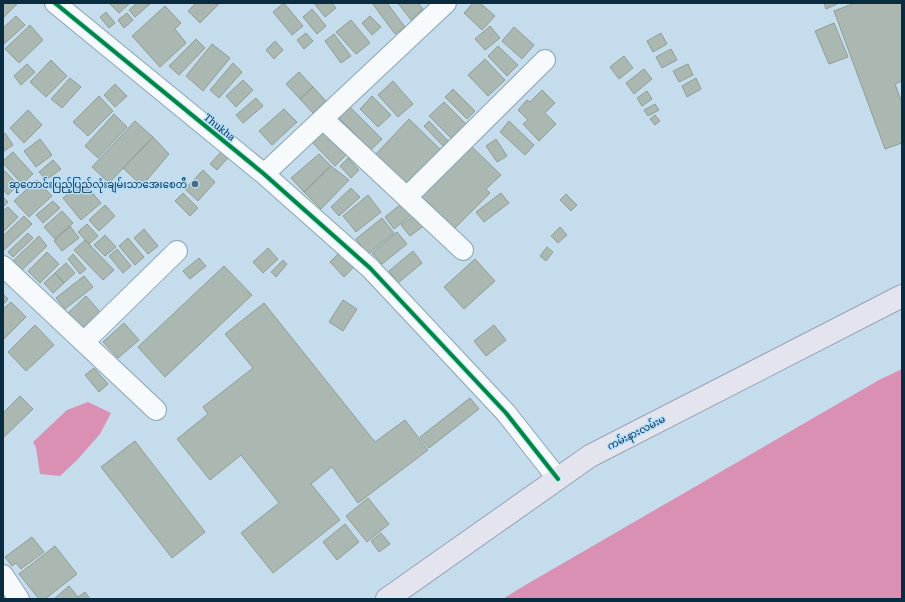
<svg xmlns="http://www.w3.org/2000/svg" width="905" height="602" viewBox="0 0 905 602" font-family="'Noto Serif','Noto Sans Myanmar',serif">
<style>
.water{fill:#da90b3}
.building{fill:#abb8b1;stroke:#909d95}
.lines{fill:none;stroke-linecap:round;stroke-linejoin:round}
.minor-casing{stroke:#8ba5b5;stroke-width:22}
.major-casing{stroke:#99a2b7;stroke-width:24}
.minor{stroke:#f6fafc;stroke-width:20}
.major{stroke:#e3e4ee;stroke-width:22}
.cycleway-casing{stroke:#b2dffe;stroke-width:6}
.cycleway{stroke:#00873e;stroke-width:4}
.poi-dot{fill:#4b6a7c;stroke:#b2dffe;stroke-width:1.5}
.labels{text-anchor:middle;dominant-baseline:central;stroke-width:3;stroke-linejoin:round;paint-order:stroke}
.street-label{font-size:10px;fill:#0a2c40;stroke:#b2dffe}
.poi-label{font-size:10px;fill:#0a2c40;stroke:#b2dffe;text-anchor:end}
</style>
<rect width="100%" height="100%" fill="#c4dcec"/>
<path class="water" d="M902 369V599H503L522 587 879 380Z
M88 402 111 413 100 434 77 460 60 476 40 474 36 448 33 442 67 410Z"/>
<path class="building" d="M3 3H18L3 18Z
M109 3H130L119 13Z
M137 3H151L135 17 129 10Z
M196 3H218L219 4 200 23 188 11Z
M284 3 303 26 292 35 273 12Z
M314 3H332L336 8 325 17Z
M372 3H387L405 27 395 34Z
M398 3H418L423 9 411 20Z
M473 3H480L495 16 482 30 464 13Z
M824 3H836L837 4 826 9Z
M855 3H902V81L895 84 902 103V143L885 149 834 11Z
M165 6 181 23 175 29 186 43 160 67 132 36Z
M312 9 326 26 317 34 303 17Z
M106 12 115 23 109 28 100 17Z
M127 13 133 20 124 28 118 20Z
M16 16 25 25 4 44 3 28Z
M370 16 381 27 372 35 362 23Z
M351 20 370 43 356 54 336 32Z
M834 23 848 57 829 64 815 31Z
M30 25 43 40 19 63 5 49Z
M490 26 500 38 485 50 475 39Z
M514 27 534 45 522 59 502 41Z
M306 33 313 41 304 49 297 40Z
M661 33 667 44 653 52 647 41Z
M334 34 351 56 341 63 325 41Z
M196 39 205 48 179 75 169 66Z
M275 41 283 50 274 59 266 50Z
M212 44 230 58 203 91 186 76Z
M498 46 518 65 507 76 488 56Z
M671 49 677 60 662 68 656 57Z
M624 56 633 68 619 79 610 67Z
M485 59 505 80 488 96 468 75Z
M51 60 67 76 46 97 30 82Z
M233 63 242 72 219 98 210 90Z
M27 64 35 72 21 85 14 76Z
M688 64 693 75 679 82 673 71Z
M644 69 652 79 634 94 626 83Z
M299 72 313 87 300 99 286 84Z
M70 78 81 87 62 108 51 99Z
M696 78 701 89 687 97 682 86Z
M243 80 253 90 236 107 226 96Z
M393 81 413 104 398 117 378 95Z
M115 84 127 96 115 107 104 95Z
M313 87 326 101 313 113 300 99Z
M453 89 475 111 467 119 445 97Z
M542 90 555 103 545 113 556 124 539 141 523 124 528 120 518 110 527 100 530 102Z
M647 91 652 99 642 106 637 98Z
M99 96 113 111 88 136 73 122Z
M372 96 391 115 378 127 360 109Z
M256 98 263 106 243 123 236 115Z
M444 102 467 125 453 140 429 116Z
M655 104 659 110 648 116 644 110Z
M350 107 382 139 371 150 339 118Z
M284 109 297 122 272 145 259 131Z
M28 110 42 125 24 143 10 128Z
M114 114 127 127 98 158 85 146Z
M655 115 660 121 655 125 650 119Z
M409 119 445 154 410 189 375 155Z
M135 121 153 137 109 183 92 167Z
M429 121 449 142 444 147 424 126Z
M509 121 534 145 525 155 500 132Z
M323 130 347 154 335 166 311 141Z
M5 133 13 145 4 151 3 149V135Z
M153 137 169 154 142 186 123 168Z
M40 139 52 155 36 167 24 151Z
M496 139 507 156 497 162 486 146Z
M470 145 501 175 486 189 490 193 454 229 419 194Z
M13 152 33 174 22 184 3 163V161Z
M221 152 228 158 217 170 210 164Z
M319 154 331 166 304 192 291 178Z
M348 158 359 170 351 178 340 166Z
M53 160 61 169 46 180 39 172Z
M331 166 349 180 321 209 304 192Z
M203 170 215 182 198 201 185 189Z
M5 171 18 185 8 195 3 190V172Z
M37 180 52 196 29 217 14 201Z
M83 182 101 203 81 220 63 198Z
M351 188 360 197 339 216 331 207Z
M183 193 198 208 190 216 175 201Z
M501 193 509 203 484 222 476 212Z
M566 194 577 205 571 211 560 200Z
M368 195 381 212 356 232 343 216Z
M3 197 8 202 3 207Z
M406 200 415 212 394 229 385 217Z
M53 201 60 208 43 223 36 215Z
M105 205 115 216 99 231 89 220Z
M8 207 18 217 3 232V211Z
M62 211 73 223 55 239 44 227Z
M416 214 425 225 410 236 401 225Z
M24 216 32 224 3 251V236Z
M382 218 394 233 368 254 356 239Z
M87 224 98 236 89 244 78 232Z
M70 226 79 238 62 251 54 241Z
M560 227 567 235 558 243 551 236Z
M144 229 158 246 148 254 134 238Z
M397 232 407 244 382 264 372 253Z
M28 233 33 238 13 257 8 252Z
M105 235 116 247 105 256 94 245Z
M39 236 47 246 21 271 12 262Z
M128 238 144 257 135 265 119 246Z
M85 240 114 270 103 280 74 250Z
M547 247 553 252 546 261 540 256Z
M268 248 278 259 263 273 253 262Z
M117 249 131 266 123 273 109 256Z
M341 251 355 266 344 277 330 262Z
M413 251 422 263 398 283 389 271Z
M47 252 59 264 40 283 28 271Z
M73 254 86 269 80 274 68 259Z
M199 258 206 266 190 279 183 271Z
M475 259 495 281 464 309 444 287Z
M283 260 287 264 276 277 271 272Z
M66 263 75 273 64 283 55 273Z
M224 266 252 295 165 377 138 347Z
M55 273 64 283 53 293 44 283Z
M84 276 93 287 65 309 56 298Z
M3 294 8 299 3 305Z
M86 296 100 312 82 329 67 314Z
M343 300 357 309 343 331 329 322Z
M11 302 26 317 3 340V309Z
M264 303 375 442 405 420 428 450 358 503 332 467 311 484 340 520 273 573 241 533 279 503 241 455 210 480 177 439 208 414 203 407 253 368 225 334Z
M124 323 139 340 118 358 103 342Z
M35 325 54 345 26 371 8 352Z
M494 325 506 340 486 356 474 341Z
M94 368 108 384 99 392 85 375Z
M20 396 33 409 3 438V413Z
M470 398 479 409 429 448 420 437Z
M135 441 205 532 172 558 101 467Z
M368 498 389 524 367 542 346 516Z
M345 524 359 542 337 560 323 542Z
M381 533 390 544 379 552 371 541Z
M32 537 44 552 21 569 16 563 12 566 5 557Z
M55 546 77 574 45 599H39L19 574Z
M69 586 78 597 85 592 90 599H54Z"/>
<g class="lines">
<defs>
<path id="minor" d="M55 3 264 174 370 268 506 413 558 479
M323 119 463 250
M264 174 446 3
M407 197 545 60
M3 266 156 410
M84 342 177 251
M3 575 19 599"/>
<path id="major" d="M387 599 590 456 902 296"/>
</defs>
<use href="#minor" class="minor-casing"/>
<use href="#major" class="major-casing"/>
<use href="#minor" class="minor"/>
<use href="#major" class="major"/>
<defs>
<path id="cycleway" d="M55 3 264 174 370 268 506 413 558 479"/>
</defs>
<use href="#cycleway" class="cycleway-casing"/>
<use href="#cycleway" class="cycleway"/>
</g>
<circle class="poi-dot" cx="195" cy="184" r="4"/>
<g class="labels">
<g class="street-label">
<text transform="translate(220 127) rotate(39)">Thukha</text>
<text transform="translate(636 432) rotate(-27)">ကမ်းနားလမ်းမ</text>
</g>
<g class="poi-label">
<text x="187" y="184">ဆုတောင်းပြည့်ပြည်လုံးချမ်းသာအေးစေတီ</text>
</g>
</g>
<rect width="905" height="602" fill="none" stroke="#0a2c40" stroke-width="8"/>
</svg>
